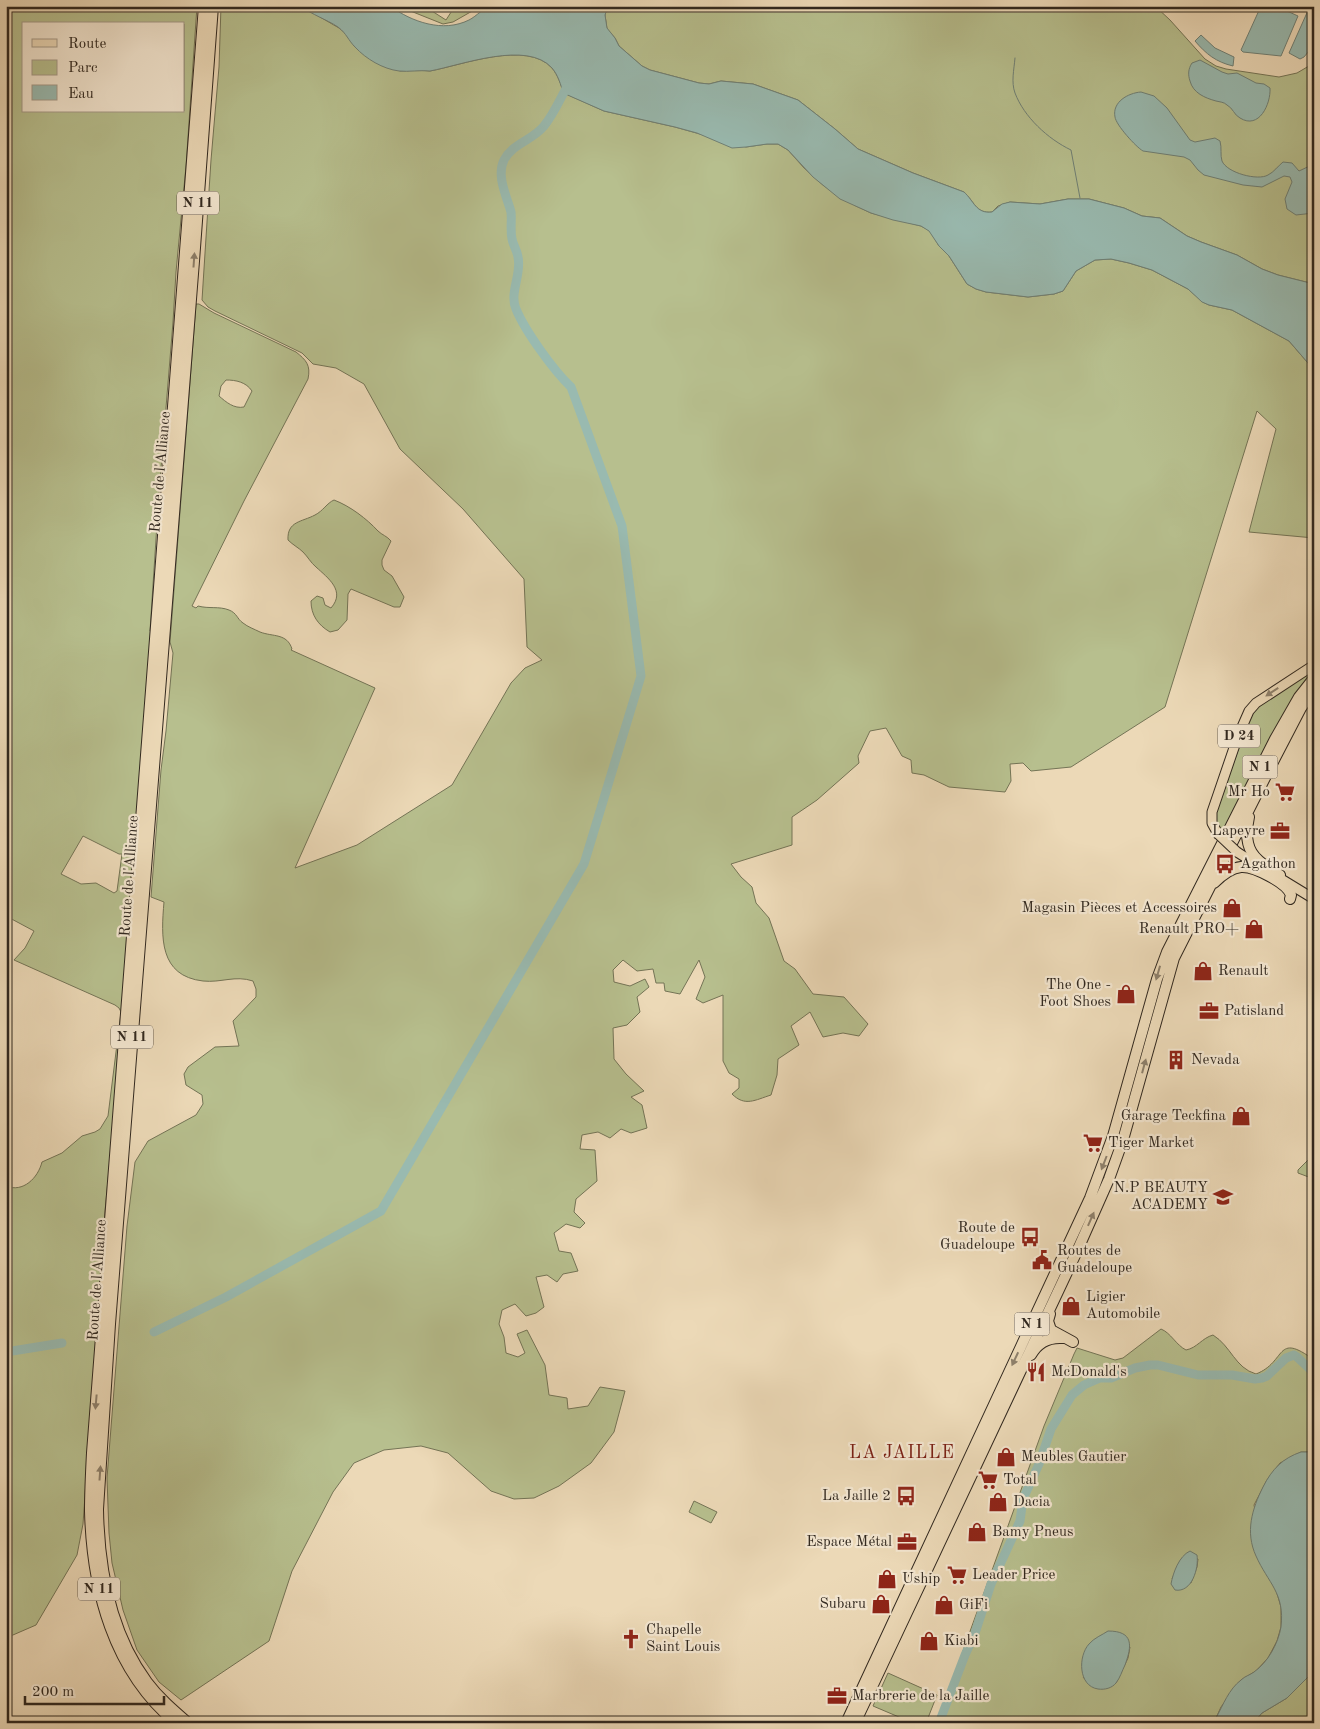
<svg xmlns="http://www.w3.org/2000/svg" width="1320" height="1729" viewBox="0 0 1320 1729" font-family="'Old Standard TT',serif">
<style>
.green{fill:#b7bf8e;stroke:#747456;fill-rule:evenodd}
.water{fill:#99bab0;stroke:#6f8076}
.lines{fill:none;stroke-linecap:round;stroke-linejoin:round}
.stream{stroke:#6f8076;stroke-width:1}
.river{stroke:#99bab0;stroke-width:9}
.major-casing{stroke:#31281f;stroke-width:11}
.highway-casing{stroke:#31281f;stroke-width:12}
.major{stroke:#ecd9b7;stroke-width:9}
.highway{stroke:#ecd9b7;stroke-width:10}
.major-bridge-casing{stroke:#31281f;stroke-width:11;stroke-linecap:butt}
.major-bridge{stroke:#ecd9b7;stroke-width:9}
.oneway{fill:#8e806b}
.labels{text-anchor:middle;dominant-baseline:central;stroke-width:4.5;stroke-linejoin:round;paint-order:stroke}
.shield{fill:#f3e6d0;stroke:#6b6154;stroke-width:1}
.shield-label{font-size:14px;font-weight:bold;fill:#31281f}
.street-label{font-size:15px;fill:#31281f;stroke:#f3e6d0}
.poi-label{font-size:15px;fill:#31281f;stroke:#f3e6d0;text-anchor:start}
.quarter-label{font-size:18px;letter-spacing:1px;fill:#7a1f14;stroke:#f3e6d0}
</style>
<rect width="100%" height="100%" fill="#ecd9b7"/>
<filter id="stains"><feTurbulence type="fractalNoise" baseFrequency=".004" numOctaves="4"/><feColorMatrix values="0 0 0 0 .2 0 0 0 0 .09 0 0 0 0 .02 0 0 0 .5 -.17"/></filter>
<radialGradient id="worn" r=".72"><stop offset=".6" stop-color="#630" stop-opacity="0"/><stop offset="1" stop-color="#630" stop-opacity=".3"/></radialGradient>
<path class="green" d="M6 6H197L186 166 176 272 173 322 159 493 150 631 154 630 124 1013 105 1211 83 1524 77 1555 36 1625 6 1638V1186C23 1193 38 1178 42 1162L62 1153 82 1136 95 1132 100 1129 108 1116 121 1012 119 1008 115 1005 14 960 25 948 34 931 6 916ZM24 24H184V111H24ZM83 836 119 854H122L117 891 114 893 96 883 81 884 61 874Z
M221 6H301L339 28 348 35 354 46 400 71 420 70 430 71C462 65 527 40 552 68 558 75 561 85 564 93L604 111 675 127 746 147 767 144H778L788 150 804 168 824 186 856 206 871 213 921 226 930 231 939 246 949 256 967 284 976 289 986 292 1028 297 1054 294 1063 291 1076 271 1095 260 1111 259 1129 263 1152 270 1188 289 1203 302 1209 305 1232 310 1289 341 1314 370V538L1249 532 1276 429 1257 411 1165 707 1071 767 1031 771 1023 763 1010 764 1011 781 1005 792 949 787 924 775 912 773 911 760 902 756 886 728 870 731 858 756 859 763 817 800 792 817V845L731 864 741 877 752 887 756 903 769 918 784 961 795 969 813 994 844 997 868 1024 859 1036 843 1033 823 1037 810 1012 791 1026 799 1045 778 1059 777 1075 771 1095C755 1100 745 1107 732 1094L739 1088V1079L729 1073 723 1061V995L703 1003 696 999 705 977 699 960 680 994 665 991 664 983H656L653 969 637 971 623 960 613 970 614 982 630 986 645 979 649 987 637 997 640 1012 627 1025 613 1028 614 1059 626 1074 644 1091 631 1097 642 1105 647 1128 631 1133 621 1129 610 1138 598 1132 582 1135 580 1149 595 1150 597 1181 576 1199 574 1212 585 1223 580 1228 566 1224 554 1233 559 1251 571 1253 578 1271 563 1274 557 1282 547 1275 536 1277 544 1307 536 1313 526 1316 515 1304 502 1310 499 1324 504 1337 506 1353 518 1357 525 1353 517 1334 527 1330 545 1365 549 1395 567 1398 568 1409 588 1406 600 1387 625 1391 614 1432 591 1463 559 1486 534 1498 514 1499 491 1491 448 1453 421 1446 384 1450 354 1463 333 1492 292 1571 269 1641 181 1700 159 1682 137 1650 123 1610 112 1563 109 1533 107 1478 127 1226 135 1162 148 1141 196 1115 203 1104 202 1095 186 1085 184 1074 188 1067 215 1047 239 1046 233 1021 256 997V989L253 981C235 975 221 983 203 981 159 976 161 937 164 902L151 897 161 770 166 731 173 653 170 642 196 304H199L214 313 296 352C306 360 311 365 308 379L244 501 192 606 196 608 198 606C209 609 219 606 229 610 237 613 237 619 243 623 248 627 254 629 260 632 273 637 287 633 292 649L291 650 375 688 295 868 357 845 452 785 511 683 525 668 542 660 527 647 524 579 463 509 400 449 364 384 336 368 313 364 302 353 215 311 208 307 202 300 211 160 219 67ZM226 380C236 380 246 382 252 391L244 407C234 409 226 402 219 396L221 386Z
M398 6H424L446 20 455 6H481L453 22 443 24Z
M608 6H1155L1170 20 1205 59 1216 66 1226 69 1279 77 1297 73 1314 63V284L1278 275 1262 269 1237 255 1201 242 1187 236 1160 218 1142 216 1124 208 1089 199H1068L1040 204 1010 202 998 206 992 212C976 214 974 201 964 192L913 173 858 149 835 129 798 100 753 84 721 81 709 84 699 83 650 70 642 66 619 46 615 38 607 29 605 15Z
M334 500C350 506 367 519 378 531 382 535 387 536 391 541L382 560V565L384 570 392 576 404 597 400 607H394L351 589 348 594 347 620 338 630 330 632C318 625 311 615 311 601L317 596 323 598 325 605 331 608C346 591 328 578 316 567 311 563 308 557 303 552 299 548 293 545 288 540 287 521 302 522 315 515 323 511 327 503 334 500Z
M1314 669V673L1223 835 1216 823 1215 817 1249 718 1261 703Z
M1314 1154V1179L1298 1173V1170Z
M1161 1329C1171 1333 1176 1345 1186 1350 1197 1348 1202 1338 1213 1335 1231 1346 1235 1368 1256 1374 1287 1362 1275 1331 1314 1360V1452H1301L1280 1463 1267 1480 1254 1505 1269 1578 1276 1590 1281 1607V1627L1277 1641 1268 1658 1256 1671 1241 1680 1221 1707 1216 1718 1215 1723H937L1044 1426 1074 1354 1077 1348 1115 1360 1123 1358ZM1181 1559H1198L1197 1567 1191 1583 1172 1579ZM1130 1647 1128 1658 1116 1683 1090 1685 1083 1677Z
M694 1501 717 1512 711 1523 689 1512Z
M1314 1668V1723H1253L1262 1713 1287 1698 1309 1676Z
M888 1673 937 1695 926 1723H913L873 1706Z"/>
<path class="water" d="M301 6H390C412 22 443 33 469 20 477 16 484 7 492 6 530 4 570 6 608 6L605 15 607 28 615 38 619 46 642 66 650 70 699 83 709 84 721 81 753 84 798 100 835 129 858 149 913 173 964 192C974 201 976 214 992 212L1002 204 1010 202 1040 204 1068 199H1089L1124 208 1142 216 1160 218 1187 236 1201 242 1237 255 1262 269 1278 275 1314 284V370L1289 341 1232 310 1209 305 1202 302 1188 289 1152 270 1129 263 1111 259 1095 260 1076 271 1063 291 1054 294 1028 297 986 292 976 289 967 284 949 256 939 246 929 231 921 226 893 220 871 213 840 199 813 177 788 150 778 144H767L746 147 732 148 697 133 675 127 604 111 563 93C561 85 558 75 552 68 527 40 462 65 430 71 419 70 409 72 399 71 383 69 366 59 355 47 348 40 347 34 338 27 326 19 312 15 301 6Z
M1261 6H1276L1298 16 1281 56 1243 52 1241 50Z
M1310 6H1314V45L1304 57 1300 59 1289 53Z
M1201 35 1215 48 1234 57 1233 66C1216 62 1206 54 1195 41Z
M1200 60 1222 72 1228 74 1237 73 1256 83 1264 84 1270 88C1271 104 1259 130 1240 118 1234 115 1233 108 1227 105 1224 102 1220 102 1216 101 1205 98 1193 93 1190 81 1188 75 1188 69 1192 63Z
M1141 92 1154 96 1167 108 1190 140 1195 142 1215 138 1220 141C1222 148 1220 155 1222 161 1227 173 1258 181 1268 175 1274 172 1278 166 1283 162L1292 163 1299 171 1314 164V213L1296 215 1287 209 1285 199 1292 182 1290 177 1284 176 1262 187 1243 185 1204 175 1198 170 1190 160 1184 157 1143 151C1136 147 1116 125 1115 117 1112 102 1128 93 1141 92Z
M1301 1452H1314V1668L1309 1676 1287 1698 1262 1713 1253 1723H1215L1216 1718C1223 1705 1229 1689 1241 1680 1245 1676 1250 1675 1254 1672 1268 1662 1278 1644 1281 1627 1285 1593 1268 1583 1256 1556 1245 1532 1252 1509 1263 1487 1272 1469 1283 1458 1301 1452Z
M1190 1551 1197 1555C1199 1568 1192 1593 1175 1590L1171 1584C1173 1573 1179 1556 1190 1551Z
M1108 1631C1134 1631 1132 1646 1125 1665 1122 1671 1120 1678 1116 1683 1112 1688 1105 1690 1098 1689 1078 1686 1078 1656 1089 1644 1094 1638 1102 1635 1108 1631Z"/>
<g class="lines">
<path class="stream" d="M1015 58C1014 70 1011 82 1015 93 1024 117 1048 139 1071 150L1080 198"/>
<path class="river" d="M154 1332 226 1297 381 1211 584 864 641 676 622 526 571 387C554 371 525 331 516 309 509 293 522 274 518 257 517 250 513 245 512 239 510 230 512 221 511 212 507 197 496 176 504 160 513 143 533 140 544 126 554 114 561 97 569 83
M6 1352 62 1343
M939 1723 965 1655 975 1633 991 1584 1020 1521 1023 1499 1039 1464 1051 1429 1072 1395 1084 1385 1100 1378H1111L1135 1368 1150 1365H1158L1198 1375H1232L1255 1379 1262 1378 1267 1376 1286 1358 1294 1355 1297 1357 1314 1373"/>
<defs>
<path id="major" d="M1218 834 1212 823V812L1238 736 1249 711 1256 703 1314 665
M1237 852 1262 868
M1278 877 1314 899"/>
<path id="highway" d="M1313 666 1314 665
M1249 817C1242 849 1253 860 1280 875
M1214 883C1221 876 1231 868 1241 867 1254 866 1287 883 1291 895L1290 899
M1050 1314 1048 1321 1051 1330 1073 1342
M1031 1355C1038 1342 1049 1337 1063 1338
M176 1723C113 1671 92 1589 90 1511 90 1492 91 1472 92 1453L204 6
M188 1723C173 1710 159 1698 147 1682 110 1632 99 1570 98 1509L110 1324 194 261 213 6
M846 1723 1090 1198 1113 1136 1157 979 1167 952 1275 739 1299 697 1314 678
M855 1723 1078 1249 1109 1179 1123 1140 1174 958 1275 758 1301 708 1314 689"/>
</defs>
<use href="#major" class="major-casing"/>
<use href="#highway" class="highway-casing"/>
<use href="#major" class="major"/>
<use href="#highway" class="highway"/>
<defs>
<path id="major-bridge" d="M1218 834 1237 852"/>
</defs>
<use href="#major-bridge" class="major-bridge-casing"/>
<use href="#major-bridge" class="major-bridge"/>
</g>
<defs><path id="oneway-solid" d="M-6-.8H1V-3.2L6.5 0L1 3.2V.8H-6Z" transform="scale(1.25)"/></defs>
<g class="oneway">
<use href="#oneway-solid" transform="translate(194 260) rotate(-86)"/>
<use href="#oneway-solid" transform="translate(1272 692) rotate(147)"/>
<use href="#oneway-solid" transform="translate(1158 973) rotate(106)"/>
<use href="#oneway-solid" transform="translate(1144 1066) rotate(-75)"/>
<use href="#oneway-solid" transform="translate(1104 1163) rotate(111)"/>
<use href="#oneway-solid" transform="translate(1091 1219) rotate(-66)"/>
<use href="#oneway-solid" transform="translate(1015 1359) rotate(115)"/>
<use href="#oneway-solid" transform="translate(96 1402) rotate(95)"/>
<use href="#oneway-solid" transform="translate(100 1473) rotate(-86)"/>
</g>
<defs>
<symbol id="supermarket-bare" viewBox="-9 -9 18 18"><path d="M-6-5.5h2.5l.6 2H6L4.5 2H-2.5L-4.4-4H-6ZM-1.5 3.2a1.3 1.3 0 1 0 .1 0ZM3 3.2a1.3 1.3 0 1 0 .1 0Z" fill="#8f2418" stroke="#f3e6d0" stroke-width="2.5" paint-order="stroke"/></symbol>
<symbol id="office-bare" viewBox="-9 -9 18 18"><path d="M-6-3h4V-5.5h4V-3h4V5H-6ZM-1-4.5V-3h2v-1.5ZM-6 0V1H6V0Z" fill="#8f2418" stroke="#f3e6d0" stroke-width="2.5" paint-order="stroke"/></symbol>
<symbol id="bus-bare" viewBox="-9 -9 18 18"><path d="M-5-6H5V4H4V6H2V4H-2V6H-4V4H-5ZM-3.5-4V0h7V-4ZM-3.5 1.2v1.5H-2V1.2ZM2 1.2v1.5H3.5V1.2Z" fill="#8f2418" stroke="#f3e6d0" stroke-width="2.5" paint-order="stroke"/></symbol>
<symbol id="shop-bare" viewBox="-9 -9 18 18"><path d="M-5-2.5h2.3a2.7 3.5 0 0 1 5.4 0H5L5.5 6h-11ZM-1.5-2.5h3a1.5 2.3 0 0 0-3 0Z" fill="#8f2418" stroke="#f3e6d0" stroke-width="2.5" paint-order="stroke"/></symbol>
<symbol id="building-bare" viewBox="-9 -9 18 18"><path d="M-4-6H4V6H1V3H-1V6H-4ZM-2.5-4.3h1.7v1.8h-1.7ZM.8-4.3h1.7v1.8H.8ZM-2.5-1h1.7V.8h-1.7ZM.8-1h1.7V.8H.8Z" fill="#8f2418" stroke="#f3e6d0" stroke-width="2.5" paint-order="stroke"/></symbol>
<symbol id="school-bare" viewBox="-9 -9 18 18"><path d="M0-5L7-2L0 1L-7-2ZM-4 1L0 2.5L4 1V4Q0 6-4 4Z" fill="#8f2418" stroke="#f3e6d0" stroke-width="2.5" paint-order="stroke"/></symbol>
<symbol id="civic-bare" viewBox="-9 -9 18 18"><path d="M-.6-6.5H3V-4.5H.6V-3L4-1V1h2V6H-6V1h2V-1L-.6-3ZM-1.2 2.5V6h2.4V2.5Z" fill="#8f2418" stroke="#f3e6d0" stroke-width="2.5" paint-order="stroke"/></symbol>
<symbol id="restaurant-bare" viewBox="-9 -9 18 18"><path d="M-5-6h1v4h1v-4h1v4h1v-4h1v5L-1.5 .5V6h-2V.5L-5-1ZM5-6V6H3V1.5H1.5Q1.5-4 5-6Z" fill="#8f2418" stroke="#f3e6d0" stroke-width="2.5" paint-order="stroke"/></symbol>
<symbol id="church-bare" viewBox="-9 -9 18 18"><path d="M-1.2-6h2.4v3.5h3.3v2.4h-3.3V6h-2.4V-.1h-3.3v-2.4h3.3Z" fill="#8f2418" stroke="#f3e6d0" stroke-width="2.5" paint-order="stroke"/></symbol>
</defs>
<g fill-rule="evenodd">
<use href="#supermarket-bare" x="1271" y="778" width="28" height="28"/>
<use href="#office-bare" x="1266" y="817" width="28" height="28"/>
<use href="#bus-bare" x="1211" y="850" width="28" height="28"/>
<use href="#shop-bare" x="1218" y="894" width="28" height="28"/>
<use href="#shop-bare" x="1240" y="915" width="28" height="28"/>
<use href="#shop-bare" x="1189" y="957" width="28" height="28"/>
<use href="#shop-bare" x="1112" y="980" width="28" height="28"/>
<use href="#office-bare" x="1195" y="997" width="28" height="28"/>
<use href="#building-bare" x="1162" y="1046" width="28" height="28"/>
<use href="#shop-bare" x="1227" y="1102" width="28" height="28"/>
<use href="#supermarket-bare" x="1079" y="1129" width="28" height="28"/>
<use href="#school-bare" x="1209" y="1183" width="28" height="28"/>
<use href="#bus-bare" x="1016" y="1223" width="28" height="28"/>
<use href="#civic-bare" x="1028" y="1246" width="28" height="28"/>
<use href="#shop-bare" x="1057" y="1292" width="28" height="28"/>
<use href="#restaurant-bare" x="1022" y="1358" width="28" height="28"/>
<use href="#shop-bare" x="992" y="1443" width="28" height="28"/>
<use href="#supermarket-bare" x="974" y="1466" width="28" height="28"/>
<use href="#bus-bare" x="892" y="1482" width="28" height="28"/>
<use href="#shop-bare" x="984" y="1488" width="28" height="28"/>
<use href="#shop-bare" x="963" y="1518" width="28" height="28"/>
<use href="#office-bare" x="893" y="1528" width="28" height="28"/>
<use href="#supermarket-bare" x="943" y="1561" width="28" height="28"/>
<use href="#shop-bare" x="873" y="1565" width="28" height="28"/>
<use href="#shop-bare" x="867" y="1590" width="28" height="28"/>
<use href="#shop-bare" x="930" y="1591" width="28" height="28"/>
<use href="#church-bare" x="617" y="1625" width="28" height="28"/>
<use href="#shop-bare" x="915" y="1627" width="28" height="28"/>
<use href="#office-bare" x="823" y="1682" width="28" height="28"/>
</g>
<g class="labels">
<g class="shield">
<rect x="177" y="191.5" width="42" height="23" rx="4"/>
<rect x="1218" y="724.5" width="42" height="23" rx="4"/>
<rect x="1242.5" y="755.5" width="35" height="23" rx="4"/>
<rect x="111" y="1025.5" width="42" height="23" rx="4"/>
<rect x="1014.5" y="1312.5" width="35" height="23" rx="4"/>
<rect x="78" y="1577.5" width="42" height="23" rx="4"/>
</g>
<g class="shield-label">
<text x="198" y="203">N 11</text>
<text x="1239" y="736">D 24</text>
<text x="1260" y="767">N 1</text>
<text x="132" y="1037">N 11</text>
<text x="1032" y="1324">N 1</text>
<text x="99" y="1589">N 11</text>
</g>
<g class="street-label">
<text transform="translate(161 472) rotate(-85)">Route de l'Alliance</text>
<text transform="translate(130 876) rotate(-86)">Route de l'Alliance</text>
<text transform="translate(98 1280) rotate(-86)">Route de l'Alliance</text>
</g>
<g class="poi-label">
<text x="1270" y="792" text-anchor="end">Mr Ho</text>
<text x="1265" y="831" text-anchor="end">Lapeyre</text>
<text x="1240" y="864">Agathon</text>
<text x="1217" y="908" text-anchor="end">Magasin Pièces et Accessoires</text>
<text x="1239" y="929" text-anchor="end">Renault PRO+</text>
<text x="1218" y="971">Renault</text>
<text x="1111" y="985" text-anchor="end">The One -<tspan x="1111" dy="17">Foot Shoes</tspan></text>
<text x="1224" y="1011">Patisland</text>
<text x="1191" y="1060">Nevada</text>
<text x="1226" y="1116" text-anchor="end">Garage Teckfina</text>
<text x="1108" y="1143">Tiger Market</text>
<text x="1208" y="1188" text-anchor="end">N.P BEAUTY<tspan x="1208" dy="17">ACADEMY</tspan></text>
<text x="1015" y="1228" text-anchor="end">Route de<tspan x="1015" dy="17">Guadeloupe</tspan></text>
<text x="1057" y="1251">Routes de<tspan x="1057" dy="17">Guadeloupe</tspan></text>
<text x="1086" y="1297">Ligier<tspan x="1086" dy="17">Automobile</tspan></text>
<text x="1051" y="1372">McDonald's</text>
<text x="1021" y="1457">Meubles Gautier</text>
<text x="1003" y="1480">Total</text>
<text x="891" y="1496" text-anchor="end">La Jaille 2</text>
<text x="1013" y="1502">Dacia</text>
<text x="992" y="1532">Bamy Pneus</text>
<text x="892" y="1542" text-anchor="end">Espace Métal</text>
<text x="972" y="1575">Leader Price</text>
<text x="902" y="1579">Uship</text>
<text x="866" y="1604" text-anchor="end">Subaru</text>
<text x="959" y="1605">GiFi</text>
<text x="646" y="1630">Chapelle<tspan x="646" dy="17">Saint Louis</tspan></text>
<text x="944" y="1641">Kiabi</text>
<text x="852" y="1696">Marbrerie de la Jaille</text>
</g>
<g class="quarter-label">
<text x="902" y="1453">LA JAILLE</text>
</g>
</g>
<rect width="1320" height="1729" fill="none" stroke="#ecd9b7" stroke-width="25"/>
<rect x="8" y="8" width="1305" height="1714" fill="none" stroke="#31281f" stroke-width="2.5"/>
<rect x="12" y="12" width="1295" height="1704" fill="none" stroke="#31281f"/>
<rect x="22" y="22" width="162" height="90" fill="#f3e6d0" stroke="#a59a89"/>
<rect x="32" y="39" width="25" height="8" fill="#ecd9b7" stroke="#a59a89"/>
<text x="68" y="48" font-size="15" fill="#31281f">Route</text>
<rect x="32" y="60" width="25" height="15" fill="#b7bf8e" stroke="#a59a89"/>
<text x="68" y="72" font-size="15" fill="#31281f">Parc</text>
<rect x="32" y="85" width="25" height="15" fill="#99bab0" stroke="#a59a89"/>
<text x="68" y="98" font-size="15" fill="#31281f">Eau</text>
<path d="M25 1696v8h139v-8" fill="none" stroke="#31281f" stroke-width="2.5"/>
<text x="32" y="1696" font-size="15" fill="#31281f" stroke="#f3e6d0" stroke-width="4" paint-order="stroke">200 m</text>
<rect width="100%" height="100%" filter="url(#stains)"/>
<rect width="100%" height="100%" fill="url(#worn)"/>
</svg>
